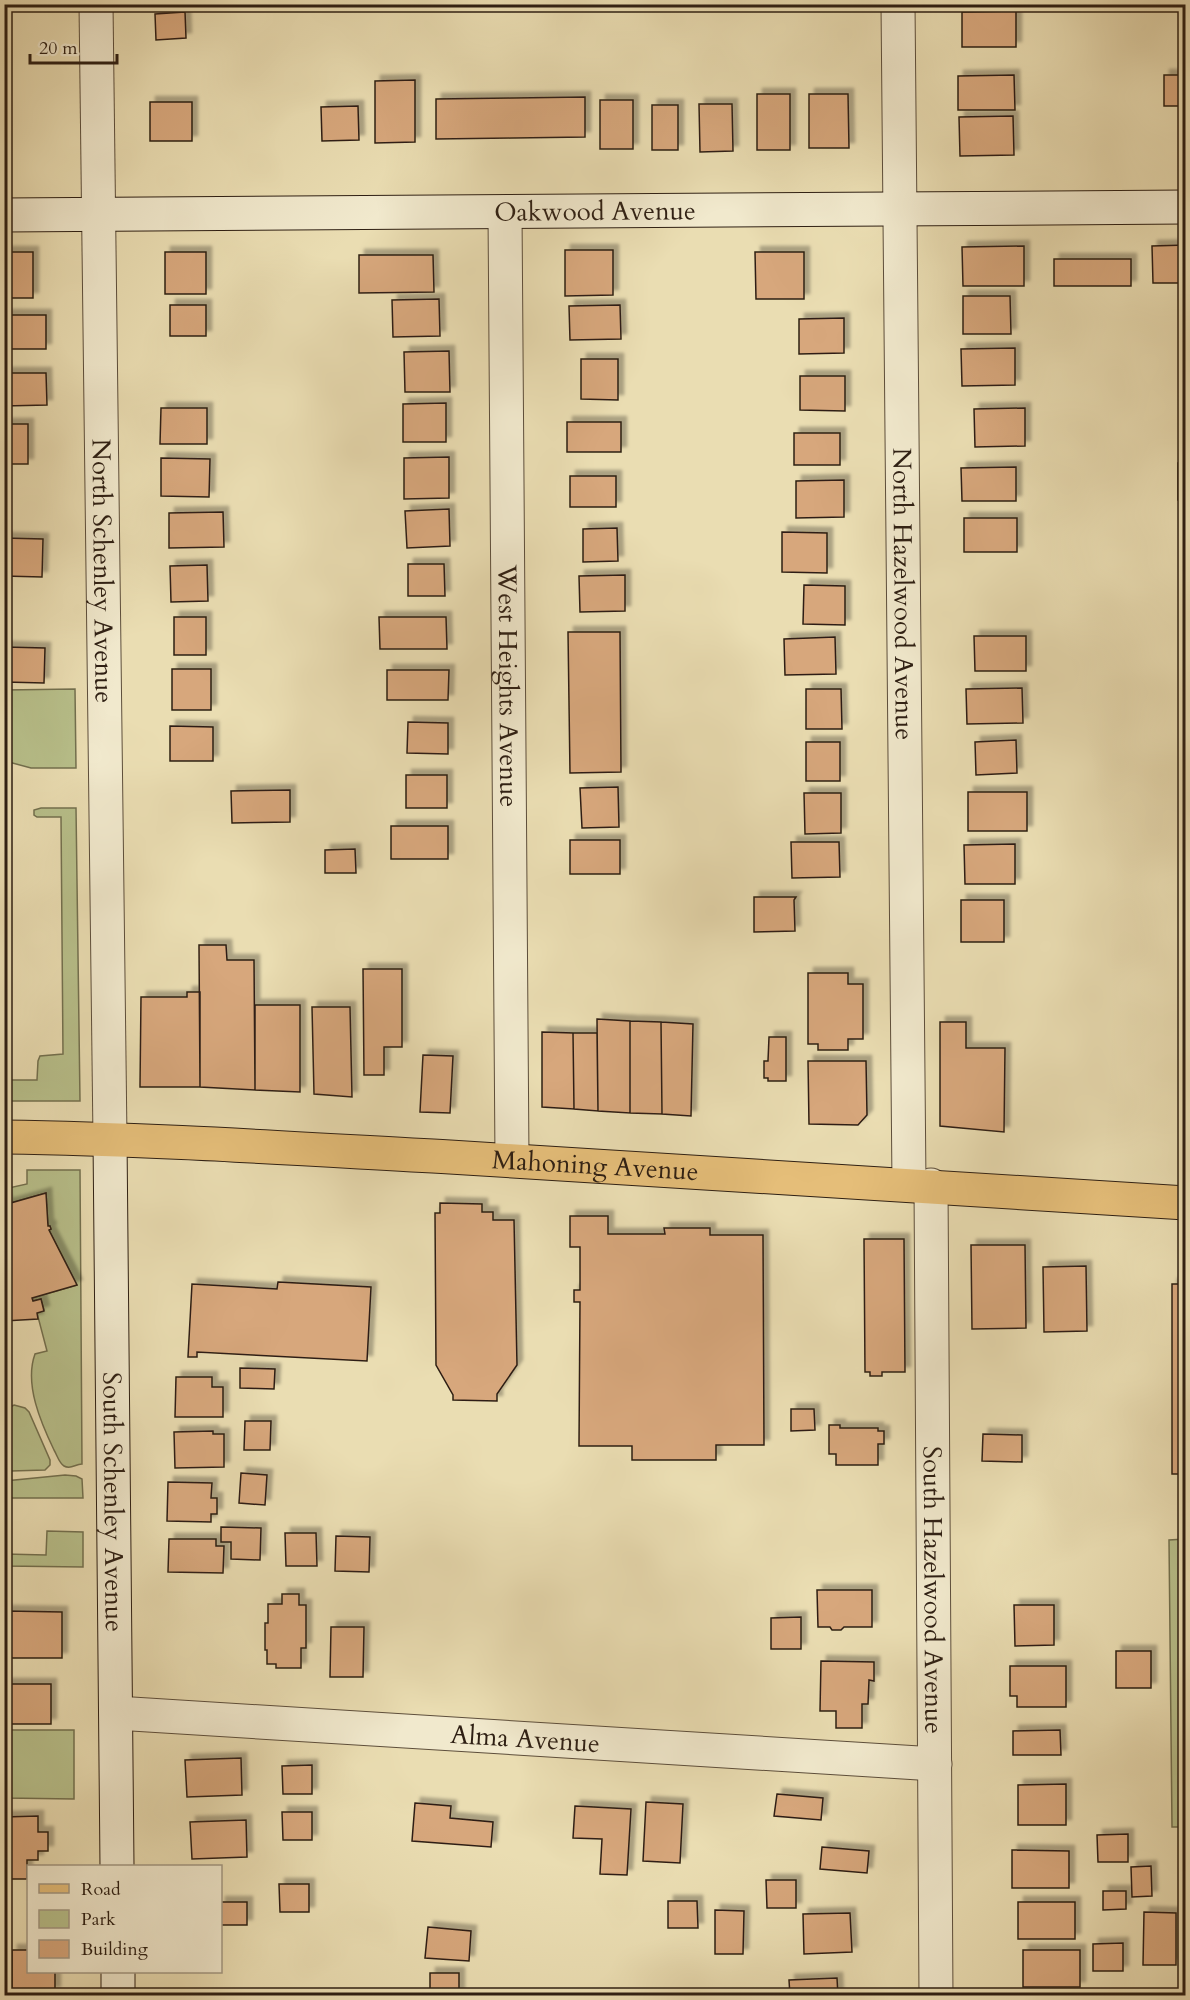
<svg xmlns="http://www.w3.org/2000/svg" width="1190" height="2000" viewBox="0 0 1190 2000" font-family="Cardo,serif">
<style>
.green{fill:#b8c08b;stroke:#73704f;stroke-width:1.5}
.building{fill:#d7a77c;stroke:#2e1f13;stroke-width:1.5;filter:url(#shadow)}
.lines{fill:none;stroke-linecap:round;stroke-linejoin:round}
.street-casing{stroke:#5d4e3b;stroke-width:35}
.secondary-casing{stroke:#2e1f13;stroke-width:35}
.primary-casing{stroke:#2e1f13;stroke-width:35}
.street{stroke:#f1e9cd;stroke-width:33}
.secondary{stroke:#f1e9cd;stroke-width:33}
.primary{stroke:#e5be79;stroke-width:33}
.labels{text-anchor:middle;dominant-baseline:central;stroke-width:4.5;stroke-linejoin:round;paint-order:stroke}
.street-label{font-size:26px;fill:#2e1f13;stroke:#f1e9cd}
</style>
<defs>
<filter id="shadow"><feDropShadow dx="5.5" dy="-5.5" stdDeviation="1.5" flood-color="#0004"/></filter>
</defs>
<rect width="100%" height="100%" fill="#eaddb2"/>
<filter id="stains"><feTurbulence type="fractalNoise" baseFrequency=".00333" numOctaves="4"/><feColorMatrix values="0 0 0 0 .2 0 0 0 0 .09 0 0 0 0 .02 0 0 0 .5 -.17"/></filter>
<radialGradient id="worn" r=".72"><stop offset=".6" stop-color="#630" stop-opacity="0"/><stop offset="1" stop-color="#630" stop-opacity=".3"/></radialGradient>
<path class="green" d="M75 689 76 768H31L5 761V690Z
M41 808H76L80 1101H5V1080H37L38 1061 40 1056 63 1054 61 817H37L34 815V810Z
M27 1170H80L82 1464C75 1464 71 1470 64 1466 59 1463 57 1455 54 1450 41 1423 24 1384 35 1354L47 1351 37 1313 44 1310 41 1299 33 1301 32 1298 77 1285 49 1230 51 1229 50 1226H48L46 1193 7 1204 4 1189 27 1184Z
M14 1405 25 1408 29 1412 50 1460V1465L45 1470 11 1471 5 1466V1410Z
M65 1475 76 1476 82 1479 83 1498H5V1481Z
M47 1531 83 1532V1567L5 1566V1554L46 1555Z
M1185 1539 1186 1827H1172L1169 1540Z
M5 1730H74V1799L5 1798Z"/>
<path class="building" d="M1016 11V47H962V12Z
M185 12 186 38 156 40 155 14Z
M1014 75 1015 110H958V76Z
M1164 75H1186V106H1164Z
M415 80V142L375 143V81Z
M757 94H790V150H757Z
M809 94H848L849 148H809Z
M585 97V137L436 139V99Z
M600 100H633V149H600Z
M150 102H192V141H150Z
M699 104H732L733 151 700 152Z
M652 105H678V150H652Z
M358 106 359 140 322 141 321 107Z
M1013 116 1014 155 960 156 959 117Z
M1186 245V283H1153L1152 246Z
M1024 246V286H963L962 247Z
M565 250H613V295L565 296Z
M4 252H33V298H4Z
M165 252H206V294H165Z
M755 252H804V299H756Z
M359 255H433L434 292 359 293Z
M1054 259H1131V286H1054Z
M963 296H1010L1011 334H963Z
M439 299 440 336 393 337 392 300Z
M1181 302H1186V339H1180Z
M170 305H206V336H170Z
M620 305 621 339 570 340 569 306Z
M4 315H46V349H4Z
M844 318V353L799 354V319Z
M1015 348V385L962 386 961 349Z
M449 351 450 392H405L404 352Z
M1183 358H1186V395H1182Z
M581 359H618V400L581 399Z
M4 373H46L47 405 4 406Z
M800 376H845V411L800 410Z
M446 403V442H403V404Z
M161 408H207V444H160Z
M1025 408V446L975 447 974 409Z
M567 422H621V452H567Z
M4 424H28V464H4Z
M794 433H840V465H794Z
M449 457V498L404 499V458Z
M161 458 210 459 209 497 161 496Z
M1178 463H1186V500H1178Z
M1016 467V501H962L961 468Z
M570 476H616V507H570Z
M844 480V517L796 518V481Z
M449 509 450 546 407 548 405 511Z
M223 512 224 547 169 548V513Z
M964 518H1017V552H964Z
M617 528 618 561 583 562V529Z
M782 532 827 533V573L782 572Z
M4 538 43 539 42 577 4 576Z
M408 564H444L445 596H408Z
M207 565 208 601 171 602 170 566Z
M625 575V611L580 612 579 576Z
M804 585 845 586V625L803 624Z
M174 617H206V655H174Z
M379 617H446L447 649H380Z
M568 632H620L621 772 570 773Z
M974 636H1026V671H975Z
M835 637 836 674 785 675 784 639Z
M5 647 45 648 44 683 5 682Z
M172 669H211V710H172Z
M387 670H449L448 700H387Z
M1022 688 1023 723 967 724 966 689Z
M806 689H841L842 729H806Z
M408 722 448 723V754L407 753Z
M170 726 213 727V761H170Z
M1016 740 1017 773 976 775 975 742Z
M806 742H840V781H806Z
M406 775H447V808H406Z
M618 787 619 827 582 828 580 788Z
M290 790V822L232 823 231 791Z
M968 792H1027V831H968Z
M804 793H841V833L805 834Z
M1182 796H1186V833H1182Z
M391 826H448V859H391Z
M570 840H620V874H570Z
M791 842H839L840 877 792 878Z
M1015 844V884H965L964 845Z
M355 849 356 873H325V850Z
M754 897H796L794 900 795 931 754 932Z
M961 900H1004V942H961Z
M199 945H226L227 960H254L255 1090 200 1087Z
M363 969H402V1047H384V1075H364Z
M808 973H848V984H863V1039H848V1050H818V1044H808Z
M187 992H200V1087H140L141 997H187Z
M255 1005H300V1092L255 1090Z
M312 1007H350L352 1097 314 1094Z
M597 1019 630 1021V1113L598 1111Z
M630 1021 661 1022 662 1114 630 1113Z
M661 1022 693 1024 691 1116 662 1114Z
M940 1022H966V1048H1005L1004 1132 940 1126Z
M542 1032 573 1033 574 1109 542 1107Z
M573 1033H597L598 1111 574 1109Z
M769 1037H786V1081H768V1078H764V1061H768Z
M423 1055 453 1056 450 1113 420 1112Z
M808 1061H866L867 1115 858 1125 809 1124Z
M46 1193 48 1226H50L51 1229 49 1230 77 1285 32 1298 33 1301 41 1299 44 1311 37 1313 38 1319 4 1321V1195L7 1204Z
M440 1203 482 1204V1212H493V1220H514L517 1365 497 1394V1401L453 1400V1395L436 1365 435 1213H440Z
M570 1216H608V1234H665L664 1228H710V1235H763L764 1445H716V1460H632V1446H579L580 1302H574V1290H580V1247H570Z
M864 1239H904L905 1372H882V1376H870V1372H865Z
M971 1245H1025L1026 1328 972 1329Z
M1086 1266 1087 1331 1044 1332 1043 1267Z
M278 1282 371 1287 367 1361 197 1352V1357H188L192 1284 277 1289Z
M1172 1284H1186V1474H1172Z
M240 1368 275 1369 274 1389 240 1388Z
M176 1377H212V1387H223V1417H175Z
M791 1409H814L815 1430 791 1431Z
M245 1421H271L270 1450H244Z
M829 1425H840V1428H878V1431H884V1444H878V1465H836V1454H829Z
M213 1431V1434H224V1467L175 1468 174 1432Z
M983 1434 1022 1435V1462L982 1461Z
M241 1473 267 1475 265 1505 239 1503Z
M168 1482 212 1483 211 1498H217V1514H211V1522L167 1521Z
M221 1527 261 1528 260 1560 231 1559V1542H221Z
M285 1533H316L317 1566H286Z
M336 1536 370 1537 369 1572 335 1571Z
M169 1539H216V1546H224L223 1573 168 1572Z
M817 1590H872V1627H844L841 1630H832L830 1627H818Z
M282 1594H299V1605H306V1648H301V1668H276V1664H267V1650H265V1623H268V1604H282Z
M1014 1605H1054V1645L1015 1646Z
M6 1611 62 1612V1658H5Z
M801 1617V1649H771V1618Z
M331 1627H364L363 1677H330Z
M1116 1651H1151V1688H1116Z
M821 1661 874 1662V1681L869 1680 868 1704H862V1728H836V1711H820Z
M1010 1666H1066V1707H1017V1696H1010Z
M4 1684H51V1724H4Z
M1060 1730 1061 1755H1013V1731Z
M241 1758 242 1795 187 1797 185 1760Z
M312 1765V1794H283L282 1766Z
M1066 1784V1825H1018V1785Z
M777 1794 823 1798 821 1820 774 1816Z
M646 1802 683 1804 680 1863 643 1861Z
M415 1803 451 1806 450 1818 493 1822 491 1847 412 1841Z
M575 1806 631 1809 627 1875 600 1874 602 1839 573 1838Z
M282 1812H312V1840H283Z
M38 1816V1832H48V1851H38V1860H27V1879H4V1817Z
M246 1820 247 1857 192 1859 190 1822Z
M1128 1834V1862H1098L1097 1835Z
M822 1847 869 1851 867 1873 820 1869Z
M1012 1850 1069 1851V1888H1012Z
M1151 1866 1152 1896 1132 1897 1131 1867Z
M766 1880H796V1908H767Z
M279 1884H309V1912H280Z
M1103 1891H1126V1909L1103 1910Z
M668 1901H697L698 1928H668Z
M220 1902H247V1925H220Z
M1018 1902H1075V1939H1018Z
M715 1910 744 1911 743 1954H715Z
M1144 1912 1176 1913V1965H1143Z
M850 1913 852 1952 804 1954 803 1914Z
M428 1927 471 1931 469 1961 425 1958Z
M1123 1943V1971H1093V1944Z
M12 1950H28V1972H55V1992H12Z
M1023 1950H1080V1987H1023Z
M430 1973H459V1996H430Z
M837 1978 838 1996H790L789 1980Z"/>
<g class="lines">
<defs>
<g id="street">
<path id="s1" d="M96 4 110 1139"/>
<path id="s2" d="M898 4 909 1184"/>
<path id="s3" d="M505 212 512 1160"/>
<path id="s4" d="M931 1185 936 1996"/>
<path id="s5" d="M116 1713 935 1764"/>
</g>
<g id="secondary">
<path id="s6" d="M4 215 1186 207"/>
<path id="s7" d="M110 1139 117 1866"/>
<path d="M118 1972V1996"/>
</g>
<g id="primary">
<path id="s8" d="M4 1137C153 1139 301 1149 450 1157 695 1170 940 1186 1186 1203"/>
</g>
</defs>
<use href="#street" class="street-casing"/>
<use href="#secondary" class="secondary-casing"/>
<use href="#primary" class="primary-casing"/>
<use href="#street" class="street"/>
<use href="#secondary" class="secondary"/>
<use href="#primary" class="primary"/>
</g>
<g class="labels">
<g class="street-label">
<text stroke="none"><textPath href="#s6" startOffset="591">Oakwood Avenue</textPath></text>
<text stroke="none"><textPath href="#s1" startOffset="567">North Schenley Avenue</textPath></text>
<text stroke="none"><textPath href="#s2" startOffset="590">North Hazelwood Avenue</textPath></text>
<text stroke="none"><textPath href="#s3" startOffset="474">West Heights Avenue</textPath></text>
<text stroke="none"><textPath href="#s8" startOffset="592">Mahoning Avenue</textPath></text>
<text stroke="none"><textPath href="#s7" startOffset="363">South Schenley Avenue</textPath></text>
<text stroke="none"><textPath href="#s4" startOffset="405">South Hazelwood Avenue</textPath></text>
<text stroke="none"><textPath href="#s5" startOffset="410">Alma Avenue</textPath></text>
</g>
</g>
<rect width="1190" height="2000" fill="none" stroke="#eaddb2" stroke-width="24"/>
<rect x="6" y="6" width="1178" height="1988" fill="none" stroke="#2e1f13" stroke-width="3"/>
<rect x="12" y="12" width="1166" height="1976" fill="none" stroke="#2e1f13" stroke-width="1.5"/>
<rect x="27" y="1865" width="195" height="108" fill="#f1e9cd" stroke="#a39883" stroke-width="1.5"/>
<rect x="39" y="1884" width="30" height="9" fill="#e5be79" stroke="#a39883" stroke-width="1.5"/>
<text x="81" y="1895" font-size="18" fill="#2e1f13">Road</text>
<rect x="39" y="1910" width="30" height="18" fill="#b8c08b" stroke="#a39883" stroke-width="1.5"/>
<text x="81" y="1925" font-size="18" fill="#2e1f13">Park</text>
<rect x="39" y="1940" width="30" height="18" fill="#d7a77c" stroke="#a39883" stroke-width="1.5"/>
<text x="81" y="1955" font-size="18" fill="#2e1f13">Building</text>
<path d="M30 54v9h87v-9" fill="none" stroke="#2e1f13" stroke-width="3"/>
<text x="39" y="54" font-size="18" fill="#2e1f13" stroke="#f1e9cd" stroke-width="4.5" paint-order="stroke">20 m</text>
<rect width="100%" height="100%" filter="url(#stains)"/>
<rect width="100%" height="100%" fill="url(#worn)"/>
</svg>
